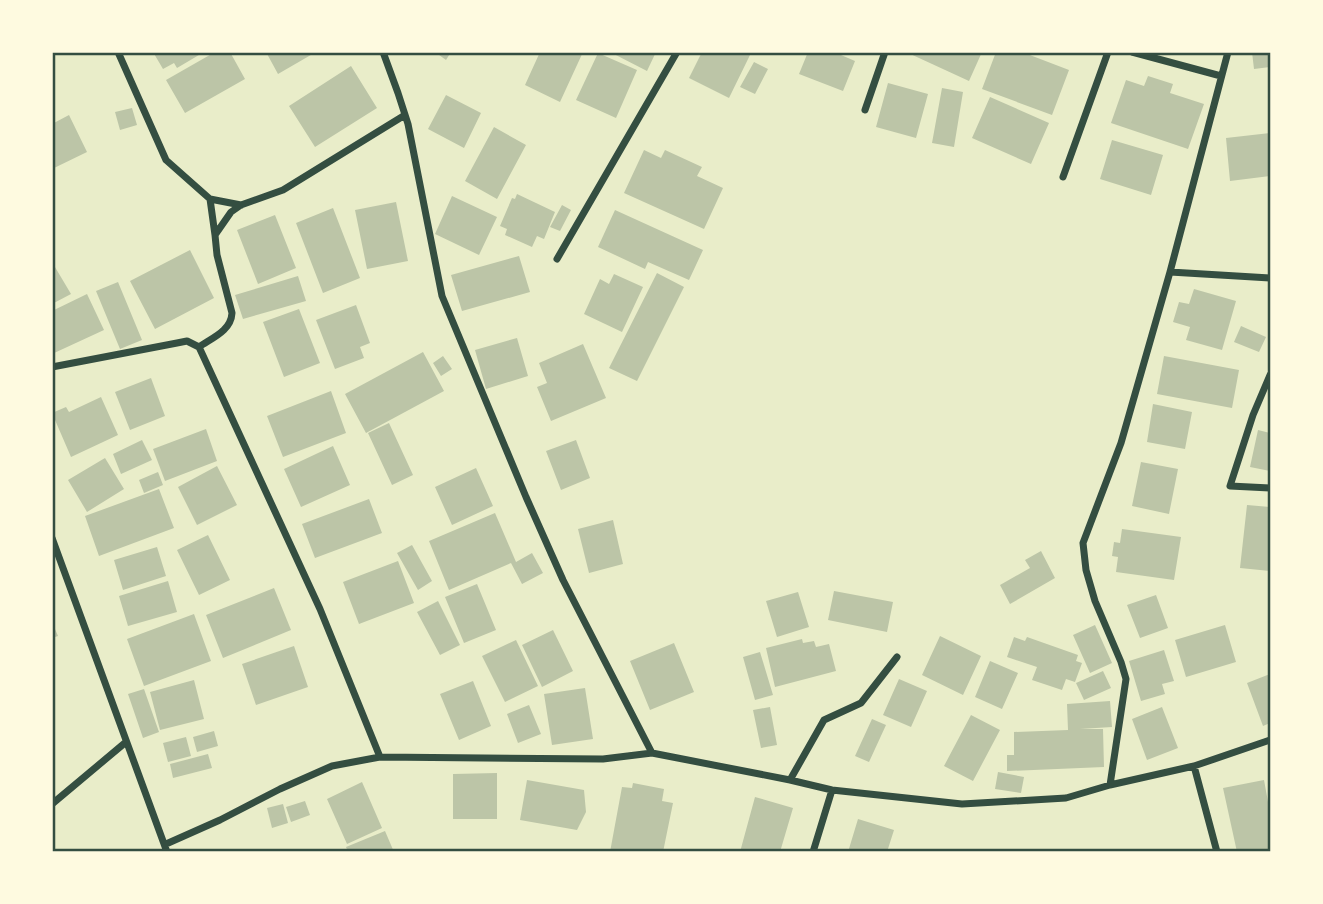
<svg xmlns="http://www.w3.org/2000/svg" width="1323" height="904" viewBox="0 0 1323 904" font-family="Poppins,sans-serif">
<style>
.building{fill:#bcc5a7}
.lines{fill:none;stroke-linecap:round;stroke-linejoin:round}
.minor{stroke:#344e41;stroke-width:7}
.neatline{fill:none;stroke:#344e41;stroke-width:2.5}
</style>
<rect width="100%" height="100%" fill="#e9edc9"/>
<path class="building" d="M153 52H204L177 68 174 63 163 69Z
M215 52H230L245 79 185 113 166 80Z
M266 52H316L278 74Z
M435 52H451L446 60Z
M540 52H583L560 102 525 85Z
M610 52H656L647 71Z
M702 52H744L750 55 729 98 689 78Z
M808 52H834L855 61 843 91 799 74Z
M906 52H982L969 81Z
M996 52H1022L1069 70 1052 115 982 89Z
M1252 52H1270V67L1254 69Z
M598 53 637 70 616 118 576 100Z
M754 62 768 69 755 94 740 87Z
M351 66 377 108 315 147 289 106Z
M1148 76 1173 84 1170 93 1204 104 1188 149 1111 123 1126 80 1144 86Z
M888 83 928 94 916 138 876 127Z
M942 88 963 92 954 147 932 143Z
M446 95 481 113 464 148 428 129Z
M990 97 1049 123 1031 164 972 138Z
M132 108 137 125 120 130 115 112Z
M69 115 87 152 52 169V124Z
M494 127 526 145 497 199 465 181Z
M1270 133V176L1230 181 1226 138Z
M1112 140 1163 155 1151 195 1100 179Z
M644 150 661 158 665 150 702 167 697 176 723 188 704 229 624 193Z
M517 194 555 212 544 239 537 236 532 247 505 235 507 229 500 226 512 198 515 199Z
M452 196 497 217 479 255 435 234Z
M396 202 408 261 367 269 355 210Z
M562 205 571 210 560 231 550 227Z
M333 208 360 278 323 293 296 223Z
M615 210 703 250 689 280 648 262 645 269 598 247Z
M275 215 296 268 258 284 237 230Z
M190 250 214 298 155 329 130 281Z
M519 256 530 292 462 311 451 275Z
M52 262 71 294 52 304Z
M657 273 684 287 637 381 609 368Z
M614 274 643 287 622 332 584 314 600 279 609 284Z
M298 276 306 301 243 319 235 295Z
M118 282 142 340 120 349 96 291Z
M1194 289 1236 301 1222 350 1186 340 1190 327 1173 322 1179 302 1189 304Z
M87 294 104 330 52 354V311Z
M356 305 370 343 360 347 364 358 335 369 316 320Z
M299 309 320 363 284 377 263 322Z
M1241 326 1266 337 1259 352 1234 342Z
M517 338 528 376 486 389 475 350Z
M583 344 606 398 551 421 537 387 547 383 539 363Z
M423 352 444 391 366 433 345 394Z
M443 356 452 369 441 376 433 363Z
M1164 356 1239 370 1232 408 1157 394Z
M151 378 165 416 130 430 115 392Z
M331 391 346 433 283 457 267 416Z
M101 397 118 435 71 457 52 413 66 407 69 412Z
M1153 404 1192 412 1185 449 1147 442Z
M389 423 413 475 392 485 368 433Z
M206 429 217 461 165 481 153 449Z
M1258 430 1270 433V471L1250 467Z
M142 440 152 460 121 474 113 454Z
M576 440 590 478 561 490 546 451Z
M333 446 350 485 301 507 284 469Z
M105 458 124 489 87 512 68 480Z
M1141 462 1178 469 1169 514 1132 506Z
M217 466 237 505 197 525 178 487Z
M476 468 493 506 452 525 435 487Z
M158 472 163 485 144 493 139 480Z
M159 489 174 528 99 556 85 516Z
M369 499 382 533 315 558 302 524Z
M1247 505 1270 507V571L1240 568Z
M495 513 516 562 532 553 543 573 522 584 511 563 449 590 429 541Z
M613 520 623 564 589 573 578 529Z
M1122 529 1181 537 1174 580 1116 572 1118 557 1112 556 1114 542 1120 543Z
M208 535 230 580 199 595 177 550Z
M412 545 432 581 418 590 397 553Z
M157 547 166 576 123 590 114 560Z
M1041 551 1055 578 1010 604 1000 585 1030 568 1025 560Z
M398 561 414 603 359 624 343 582Z
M168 581 177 612 128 626 119 596Z
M477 584 496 630 464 643 445 597Z
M274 588 291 630 223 658 206 615Z
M834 591 893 602 887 632 828 620Z
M798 592 809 627 777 637 766 601Z
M1156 595 1168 628 1140 638 1127 605Z
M438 601 460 645 440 655 417 612Z
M194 614 211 661 144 686 127 639Z
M52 622 58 636 52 638Z
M1095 625 1112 663 1090 673 1073 635Z
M1225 625 1236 662 1186 677 1175 640Z
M553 630 573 671 542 687 522 645Z
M940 636 981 656 963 695 922 675Z
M1014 637 1025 641 1027 637 1078 655 1076 661 1082 663 1075 682 1066 679 1062 690 1032 680 1037 667 1007 657Z
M802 639 803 643 814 641 816 647 829 644 836 671 775 687 766 648Z
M516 640 538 686 505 702 482 656Z
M674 643 694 692 650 710 630 661Z
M294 646 308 687 256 705 242 664Z
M1164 650 1174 681 1162 684 1165 694 1141 701 1129 661Z
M760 652 773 695 755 700 743 657Z
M990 661 1018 673 1002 709 975 697Z
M1103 671 1111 688 1084 700 1076 683Z
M1270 674V723L1263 726 1247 683Z
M899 679 927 691 911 727 883 715Z
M194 680 204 719 160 730 150 692Z
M473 681 491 726 459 740 440 694Z
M585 688 593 739 552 745 544 694Z
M144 689 159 732 143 738 128 694Z
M1110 701 1112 727 1080 729H1103L1104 767 1007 771V755H1014V732L1068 730 1067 704Z
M529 705 541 734 518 743 507 714Z
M770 707 777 745 761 748 753 710Z
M1162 707 1178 748 1147 760 1132 719Z
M971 715 1000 730 973 781 944 766Z
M872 719 886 725 869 762 855 756Z
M214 731 218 746 197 752 193 737Z
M186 737 191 756 168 762 163 743Z
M208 754 212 768 173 778 170 764Z
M998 772 1024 777 1021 793 995 789Z
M497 773V819H453V774Z
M527 780 584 790 586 812 577 830 520 820Z
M1264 780 1270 813V852H1237L1223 788Z
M362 782 382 828 347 844 327 799Z
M633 783 664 789 662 801 673 803 663 852H610L622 787 632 788Z
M755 797 793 808 780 852H740Z
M305 801 310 815 291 822 286 807Z
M283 804 288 823 272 828 267 808Z
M858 819 894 830 887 852H848Z
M385 831 394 852H348L346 847Z"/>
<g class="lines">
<path class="minor" d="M118 52 166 160 210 199 241 205
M383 52 398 93 408 124 442 296 526 497 563 580 652 753
M1132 52 1221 76
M865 110 885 52
M1063 177 1108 52
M210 199 215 235
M557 259 677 52
M1170 272 1270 278
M199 347C212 338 231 331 232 313L217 255 215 235 231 212 241 205 283 190 405 115
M52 367 177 343 187 341 199 347 320 609 380 757
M1270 375 1253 415 1230 486 1270 488
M52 538 167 852
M1194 766 1217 852
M790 780 824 720 861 703 897 657
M1110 785 1126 679 1121 662 1095 601 1086 570 1083 543 1121 443 1170 272 1228 52
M52 804 126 742
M166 844 220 820 280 789 332 766 380 757 603 759 652 753 790 780 832 790 962 804 1066 798 1110 785 1194 766 1270 740
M813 852 832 790"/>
</g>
<rect width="1323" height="904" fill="none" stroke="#fefae0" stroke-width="108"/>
<rect x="54" y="54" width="1215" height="796" class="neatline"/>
</svg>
